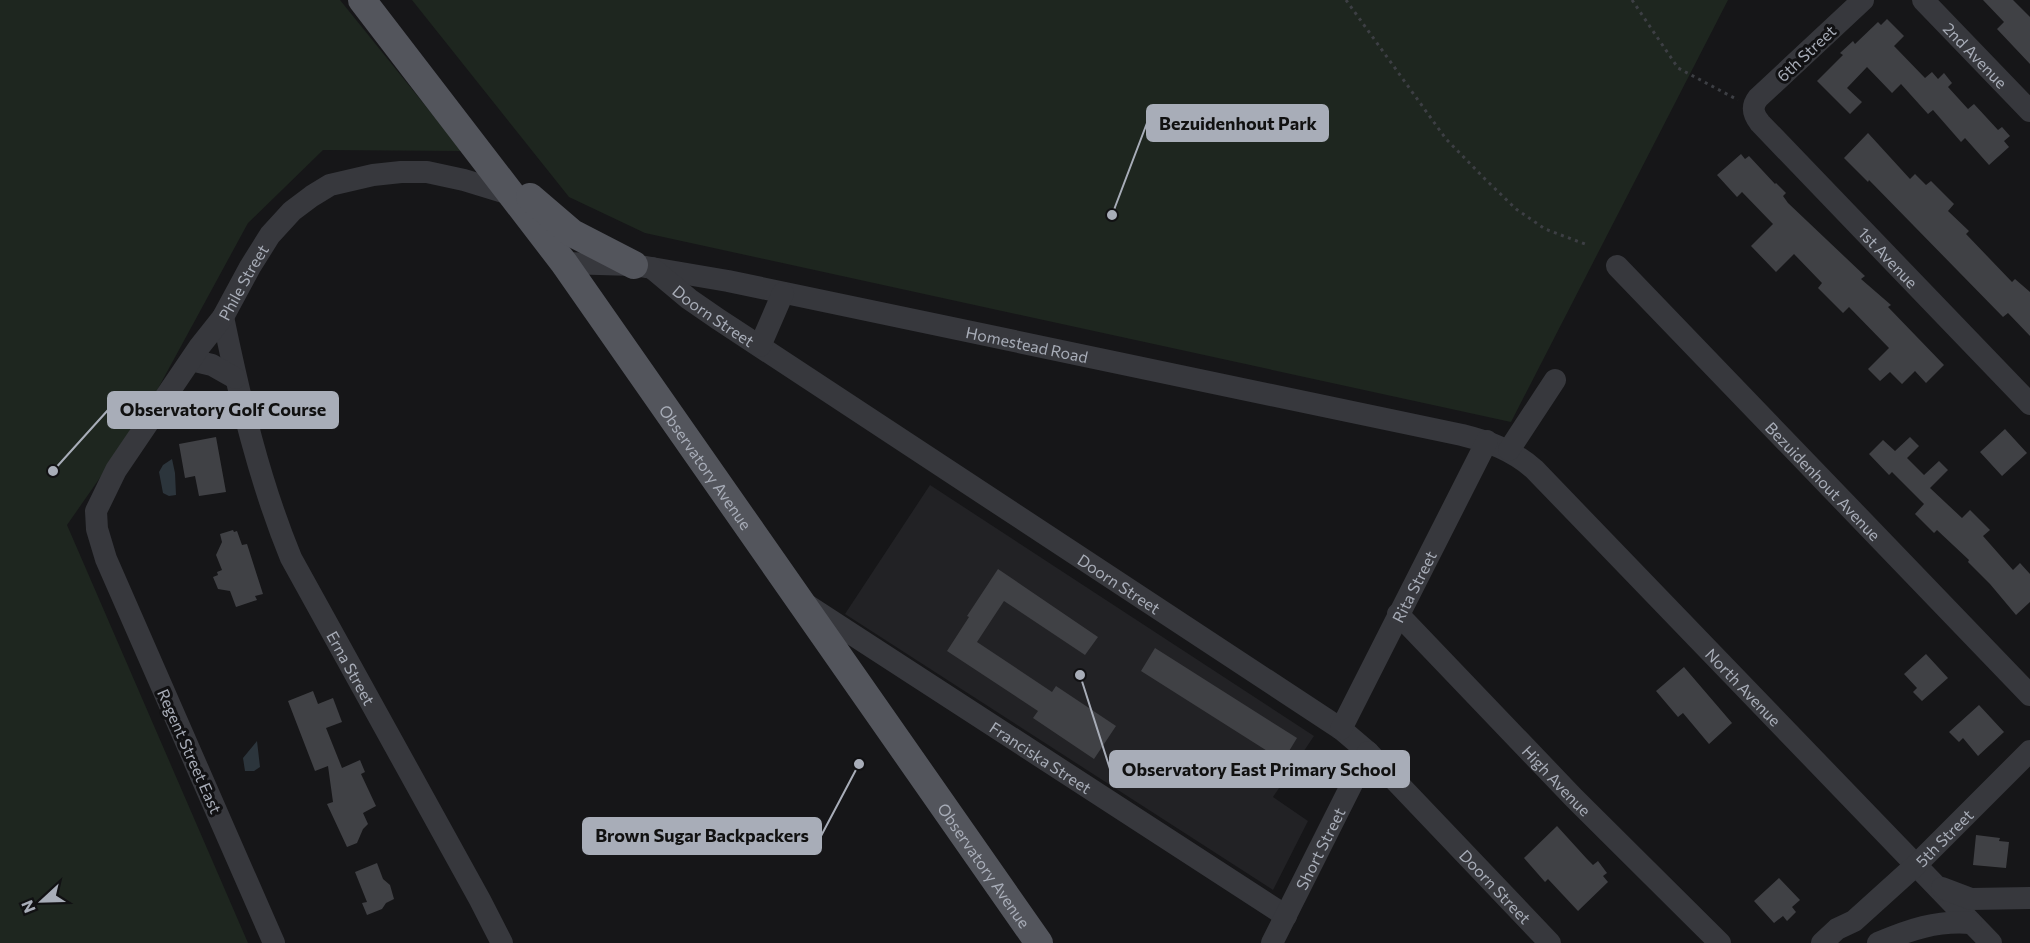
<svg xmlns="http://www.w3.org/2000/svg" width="2030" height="943" viewBox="0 0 2030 943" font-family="Commissioner,sans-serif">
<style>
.built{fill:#222225}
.green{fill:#1e261f}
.water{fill:#2c353c}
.building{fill:#404145}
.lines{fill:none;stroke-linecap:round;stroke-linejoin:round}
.path{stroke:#3d3f44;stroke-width:3;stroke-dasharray:3 4.5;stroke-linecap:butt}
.minor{stroke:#37383d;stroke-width:22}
.major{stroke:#53555c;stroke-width:28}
.labels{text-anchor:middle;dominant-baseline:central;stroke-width:6;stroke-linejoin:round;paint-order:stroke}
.street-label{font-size:16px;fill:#a8adb8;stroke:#111113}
.leader{fill:none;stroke:#a8adb8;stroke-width:2}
.callout-dot{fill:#a8adb8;stroke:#111113;stroke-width:2}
.callout{fill:#a8adb8;stroke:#a8adb8;stroke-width:2}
.callout-label{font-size:18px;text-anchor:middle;font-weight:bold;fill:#111}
</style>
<rect width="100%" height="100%" fill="#161618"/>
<path class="built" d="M930 485 1314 736 1273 797 1308 821 1273 890 845 614Z"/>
<path class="green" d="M0 0H340L462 151 323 150 248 223 143 416 67 525 248 943H0Z
M412 0H1728L1511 422 645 233 569 197Z"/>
<path class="water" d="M172 459 175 473 176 495 169 496 163 493 159 472 163 465Z
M257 741 260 767 254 771H245L243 758Z"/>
<path class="building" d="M1983 0H2013L2030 17V64L1997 29 2004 22Z
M1887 19 1904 36 1894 46 1925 78 1932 72 1938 79 1944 73 1952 83 1948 87 1968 109 1974 104 1998 130 2002 127 2010 136 2004 141 2009 147 1989 165 1965 138 1961 142 1933 110 1928 114 1901 84 1892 93 1867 67 1847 88 1862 102 1850 114 1817 81 1843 55 1840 53 1853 41 1855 44 1878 22 1881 25Z
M1868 133 1910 179 1915 174 1926 185 1931 181 1954 204 1948 211 1969 231 1966 234 2012 282 2015 279 2030 292V336L2008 313 2003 317 1869 180 1868 182 1844 158Z
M1741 154 1745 159 1749 156 1775 184 1776 183 1786 193 1783 196 1788 203 1865 276 1861 279 1891 305 1888 307 1944 365 1926 383 1915 371 1902 384 1890 372 1880 381 1868 369 1889 348 1849 307 1843 313 1818 288 1822 283 1794 254 1776 272 1751 246 1773 224 1742 192 1737 197 1717 175Z
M2005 429 2027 453 2002 476 1980 452Z
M216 437 226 492 199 496 195 476 185 478 179 444Z
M1910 437 1919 446 1907 458 1924 475 1939 461 1948 470 1930 488 1962 518 1970 510 1990 530 1983 536 2013 570 2020 563 2030 574V602L2016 615 1990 584 1968 562 1969 560 1937 530 1934 533 1915 514 1924 504 1892 472 1889 475 1869 454 1883 440 1895 451Z
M233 530 234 532 237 531 242 545 247 544 263 594 255 596 257 600 236 607 230 591 218 589 213 577 218 575 217 572 222 570 216 555 222 542 220 534Z
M998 569 1098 637 1085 655 1004 601 977 642 1052 692 1056 686 1116 726 1094 759 1033 718 1038 711 947 651 969 617 967 616Z
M1155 648 1297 738 1283 761 1141 671Z
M1926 654 1948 678 1922 701 1913 692 1917 688 1904 674Z
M1684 667 1732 723 1709 744 1683 713 1678 717 1656 691Z
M313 691 318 704 333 698 342 722 326 728 342 768 360 760 365 772 361 774 376 806 363 813 368 824 363 829 357 843 347 847 327 804 333 802 328 766 315 771 288 701Z
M1979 705 2004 732 1978 756 1963 738 1959 742 1949 732Z
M1557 826 1587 859 1593 865 1598 861 1607 873 1603 876 1608 882 1578 911 1548 879 1545 882 1524 858Z
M1976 835 2000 838 1999 841 2009 842 2006 868 1973 865Z
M377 863 383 879 390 885 394 899 386 903 382 909 367 915 362 903 367 902 355 872Z
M1779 878 1800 900 1792 907 1796 912 1787 921 1783 916 1774 923 1754 901Z"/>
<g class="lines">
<path class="path" d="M1346 0 1446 139 1485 179 1516 209 1545 229 1585 244
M1632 0 1678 68 1738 100"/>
<g class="minor">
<path id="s1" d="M1863 0 1758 98C1751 107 1753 114 1760 123L2030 404"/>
<path id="s2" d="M1923 0 2030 111"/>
<path id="s3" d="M564 263 634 265 728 281 1462 435C1490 442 1512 450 1534 469L1991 943"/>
<path id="s4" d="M1617 266 2030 695"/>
<path id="s5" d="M652 268 689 299 718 319 1341 729 1368 752 1550 943"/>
<path id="s6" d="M223 317C240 399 259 480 291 558L480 900 502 943"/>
<path d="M760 346 783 293"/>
<path d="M191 360 212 365 235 378"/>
<path d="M1509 450 1555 380"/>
<path id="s7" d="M807 605 1286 916"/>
<path id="s8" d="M1398 614 1574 798 1720 943"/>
<path id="s9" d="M1341 729 1487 441"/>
<path d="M1942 888 1971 899 2030 898"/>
<path id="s10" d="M274 943 106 559 97 529 96 511 116 470 200 346 223 317 250 267 270 235 292 211 312 196 330 185 373 175 401 172H427L464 180 513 195"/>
<path id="s11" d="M1272 943 1368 752"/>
<path id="s12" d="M1822 943 1837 929 1854 921 1916 865 2030 751"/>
<path d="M1878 943C1909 930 1937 920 1971 923"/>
</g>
<g class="major">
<path id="s13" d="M362 0 564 263 1039 943"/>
<path d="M530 197 572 233 634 265"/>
</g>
</g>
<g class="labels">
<g class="street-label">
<text transform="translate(1806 53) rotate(-43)">6th Street</text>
<text stroke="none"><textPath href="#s2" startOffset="76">2nd Avenue</textPath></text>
<text stroke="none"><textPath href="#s1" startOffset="357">1st Avenue</textPath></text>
<text stroke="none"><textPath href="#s10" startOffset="741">Phile Street</textPath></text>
<text stroke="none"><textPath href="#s5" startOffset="78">Doorn Street</textPath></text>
<text stroke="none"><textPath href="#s3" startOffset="471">Homestead Road</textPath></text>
<text stroke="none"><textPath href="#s13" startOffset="580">Observatory Avenue</textPath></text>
<text stroke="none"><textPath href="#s4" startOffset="298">Bezuidenhout Avenue</textPath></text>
<text stroke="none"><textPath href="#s5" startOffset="564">Doorn Street</textPath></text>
<text stroke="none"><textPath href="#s9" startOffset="160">Rita Street</textPath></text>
<text stroke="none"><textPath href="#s6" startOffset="376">Erna Street</textPath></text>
<text stroke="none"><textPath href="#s3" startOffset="1298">North Avenue</textPath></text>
<text transform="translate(190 751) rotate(66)">Regent Street East</text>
<text stroke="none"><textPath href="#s7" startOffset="279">Franciska Street</textPath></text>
<text stroke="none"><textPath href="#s8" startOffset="230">High Avenue</textPath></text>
<text stroke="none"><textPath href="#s12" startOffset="162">5th Street</textPath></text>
<text stroke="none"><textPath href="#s11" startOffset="106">Short Street</textPath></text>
<text stroke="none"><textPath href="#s13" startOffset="1066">Observatory Avenue</textPath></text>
<text stroke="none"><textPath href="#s5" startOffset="1050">Doorn Street</textPath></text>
</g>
</g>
<path class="leader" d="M1112 215L1147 123M53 471L108 410M1080 675L1110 769M859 764L821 836"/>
<g class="callout-dot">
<circle cx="1112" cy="215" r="6"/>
<circle cx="53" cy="471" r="6"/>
<circle cx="1080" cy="675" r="6"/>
<circle cx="859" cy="764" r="6"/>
</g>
<g class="callout">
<rect x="1147" y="105" width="181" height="36" rx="6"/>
<rect x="108" y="392" width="230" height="36" rx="6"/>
<rect x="1110" y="751" width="299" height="36" rx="6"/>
<rect x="583" y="818" width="238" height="36" rx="6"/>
</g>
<g class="callout-label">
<text x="1238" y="130">Bezuidenhout Park</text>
<text x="223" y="416">Observatory Golf Course</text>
<text x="1259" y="776">Observatory East Primary School</text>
<text x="702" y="842">Brown Sugar Backpackers</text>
</g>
<g transform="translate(42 901) rotate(248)" stroke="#111113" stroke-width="4.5" paint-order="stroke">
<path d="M0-4.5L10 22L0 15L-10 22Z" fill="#a8adb8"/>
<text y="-9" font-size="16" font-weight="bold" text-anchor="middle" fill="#a8adb8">N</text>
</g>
</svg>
